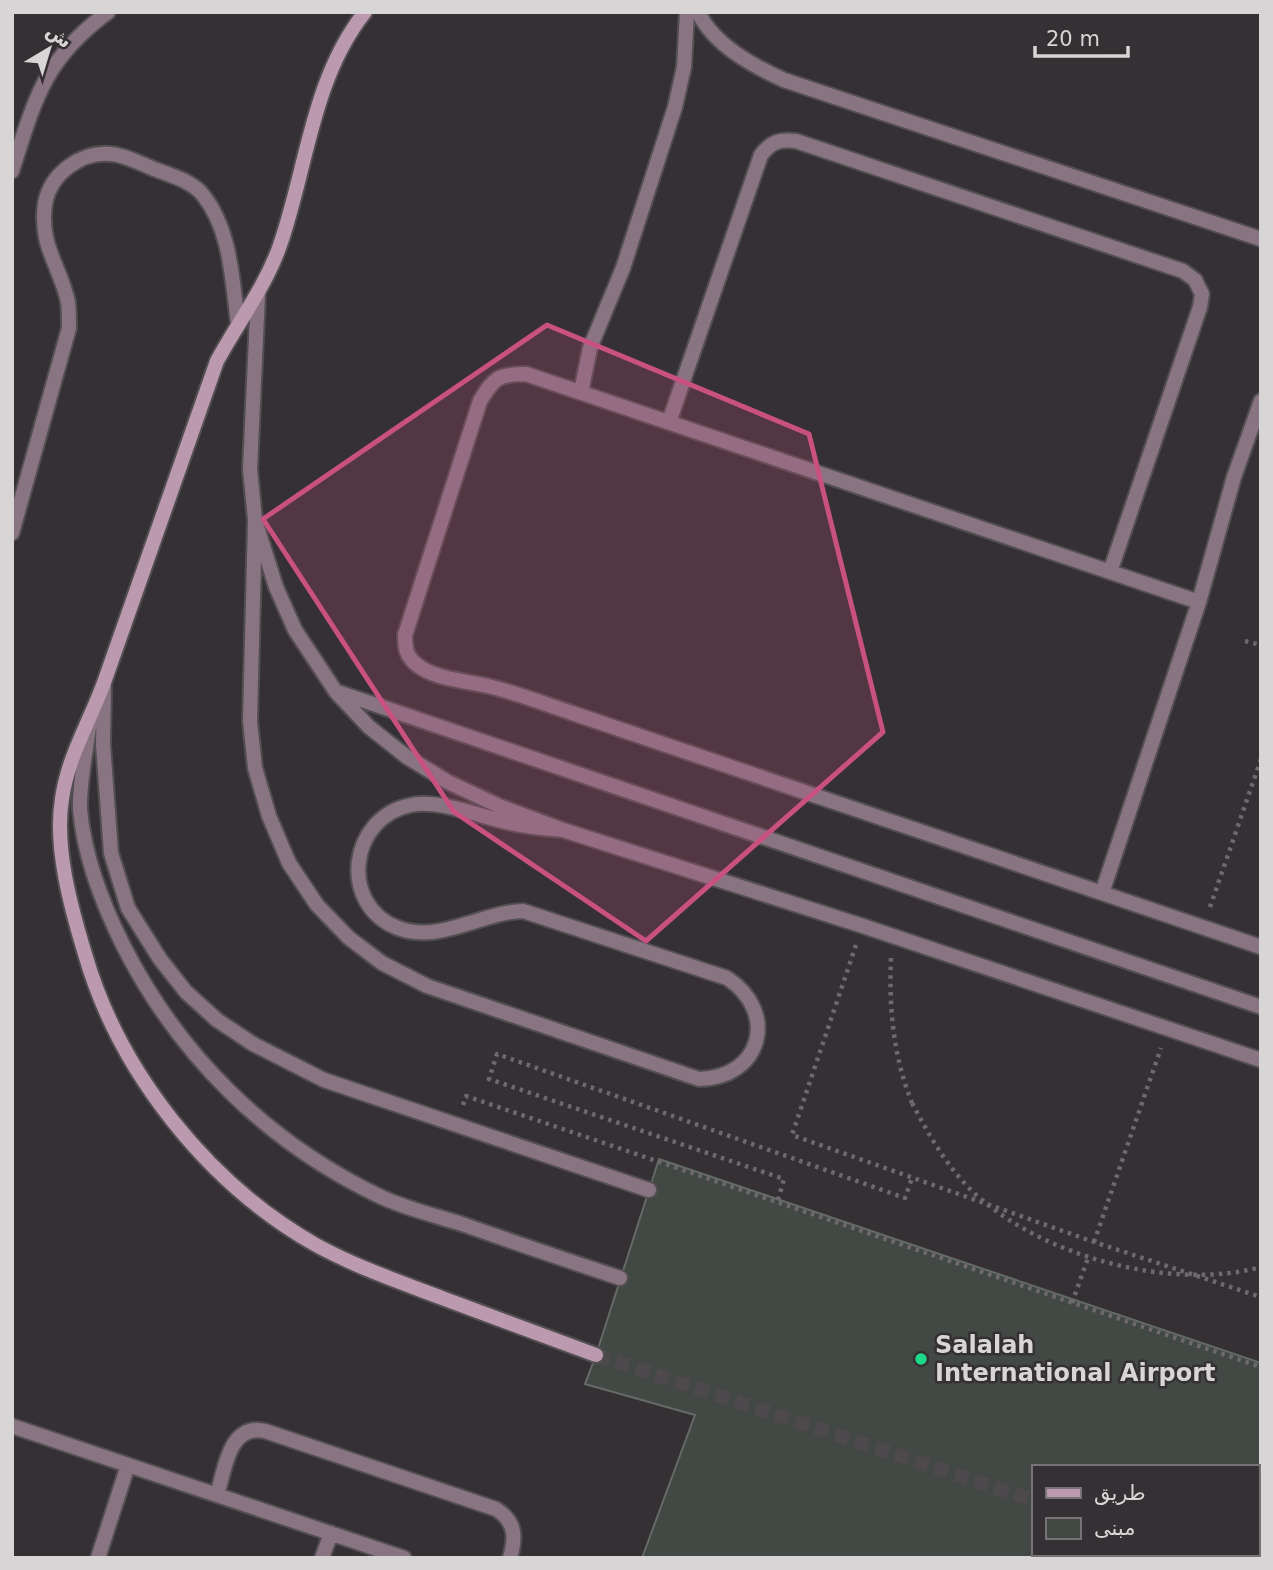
<svg xmlns="http://www.w3.org/2000/svg" width="1273" height="1570" viewBox="0 0 1273 1570" font-family="'DejaVu Sans',Cairo,sans-serif">
<style>
.building{fill:#424844;stroke:#646a66;stroke-width:2;fill-rule:evenodd}
.lines{fill:none;stroke-linecap:round;stroke-linejoin:round}
.secondary-tunnel{stroke:#4d494c;stroke-width:14;stroke-dasharray:14 7;stroke-linecap:butt}
.lane-casing{stroke:#524e51;stroke-width:18}
.secondary-casing{stroke:#524e51;stroke-width:18}
.path{stroke:#6d696c;stroke-width:4.5;stroke-dasharray:3.5 5;stroke-linecap:butt}
.lane{stroke:#897481;stroke-width:14}
.secondary{stroke:#bb99ae;stroke-width:14}
.path-bridge{stroke:#6d696c;stroke-width:4.5;stroke-dasharray:3.5 5;stroke-linecap:butt}
.marked{fill:#c95180;fill-opacity:0.2;stroke:#c95180;stroke-width:5;stroke-linejoin:round}
.poi-dot{fill:#1ad988;stroke:#353033;stroke-width:2.5}
.labels{text-anchor:middle;dominant-baseline:central;stroke-width:5;stroke-linejoin:round;paint-order:stroke}
.poi-label{font-size:24px;font-weight:bold;fill:#d8d5d7;stroke:#353033;text-anchor:start}
</style>
<rect width="100%" height="100%" fill="#353033"/>
<path class="building" d="M659 1159 1261 1363V1558H642L695 1415 585 1384 596 1355ZM1033 1467H1257V1554H1033Z"/>
<g class="lines">
<path class="secondary-tunnel" d="M596 1355 1033 1500
M1197 1554 1208 1558"/>
<defs>
<path id="lane" d="M698 12C714 45 753 66 784 80L1261 239
M12 171C35 99 44 59 108 12
M258 294 250 469 255 520 276 587 295 630 336 692 369 727 407 757 448 782 499 806 563 830 863 926 1261 1060
M581 392 590 348 623 268 675 107 684 67 687 12
M669 422 761 155C771 142 779 139 796 141L1183 271 1195 280 1202 294 1200 307 1110 572
M255 520 250 721 255 768 269 816 289 863 317 905 349 938 382 963 427 986 699 1079C762 1078 779 1012 727 978L523 911C482 912 439 944 398 928 338 905 349 817 411 805 438 799 482 817 510 823 528 827 545 829 563 830
M12 533 69 328C69 320 69 310 68 302 60 265 39 246 45 204 50 174 81 151 111 154 126 155 143 165 157 170 172 176 192 181 203 195 231 230 232 280 238 323
M1199 602 526 374C498 374 494 378 480 401L405 635C405 647 406 656 416 664 433 679 467 681 488 686 517 693 545 704 572 713L1261 947
M104 685 103 744 111 853 128 908 160 959 186 992 217 1020 253 1044 324 1080 649 1190
M338 692 1261 1007
M90 720C87 746 79 783 80 809 84 856 102 903 123 945 179 1056 267 1142 379 1196 404 1208 433 1215 459 1223 513 1242 566 1260 620 1278
M1102 893 1199 602 1234 477 1261 401
M12 1426 404 1558
M217 1495C225 1469 229 1423 265 1431L496 1509C516 1522 516 1537 510 1558
M98 1558 128 1465
M322 1558 331 1533"/>
<path id="secondary" d="M365 12C311 80 307 170 279 248 264 289 237 324 217 361 180 466 143 571 106 677 92 718 68 755 62 799 54 847 71 908 85 954 119 1072 208 1184 316 1245 356 1267 400 1282 442 1298 494 1317 545 1336 596 1355"/>
</defs>
<use href="#lane" class="lane-casing"/>
<use href="#secondary" class="secondary-casing"/>
<path class="path" d="M1245 641 1261 645
M1210 907 1261 759
M856 945 792 1135 1094 1242 1261 1297
M891 958C889 1009 893 1055 912 1103
M463 1105 466 1096 1261 1367
M778 1200 784 1179 489 1079 497 1054 905 1198 912 1178
M1094 1242 1161 1048
M1072 1303 1089 1255"/>
<use href="#lane" class="lane"/>
<use href="#secondary" class="secondary"/>
<path class="path-bridge" d="M912 1103C928 1133 944 1162 968 1187 1035 1255 1169 1292 1261 1267"/>
</g>
<path class="marked" d="M547 325 809 434 883 732 646 941 454 812 263 519Z"/>
<circle class="poi-dot" cx="921" cy="1359" r="7"/>
<g class="labels">
<g class="poi-label">
<text x="935" y="1345">Salalah<tspan x="935" dy="28">International Airport</tspan></text>
</g>
</g>
<rect width="1273" height="1570" fill="none" stroke="#d8d5d7" stroke-width="28"/>
<rect x="1032" y="1465" width="228" height="91" fill="#353033" stroke="#767275" stroke-width="2"/>
<rect x="1046" y="1488" width="35" height="10" fill="#bb99ae" stroke="#767275" stroke-width="2"/>
<text x="1094" y="1500" font-size="21" fill="#d8d5d7">طريق</text>
<rect x="1046" y="1518" width="35" height="21" fill="#424844" stroke="#767275" stroke-width="2"/>
<text x="1094" y="1535" font-size="21" fill="#d8d5d7">مبنى</text>
<g transform="translate(49 49) rotate(38)" stroke="#353033" stroke-width="5" paint-order="stroke">
<path d="M0-5L12 26L0 18L-12 26Z" fill="#d8d5d7"/>
<text y="-10" font-size="19" font-weight="bold" text-anchor="middle" fill="#d8d5d7">ش</text>
</g>
<path d="M1035 46v10h93v-10" fill="none" stroke="#d8d5d7" stroke-width="3.5"/>
<text x="1046" y="46" font-size="21" fill="#d8d5d7" stroke="#353033" stroke-width="5" paint-order="stroke">20 m</text>
</svg>
